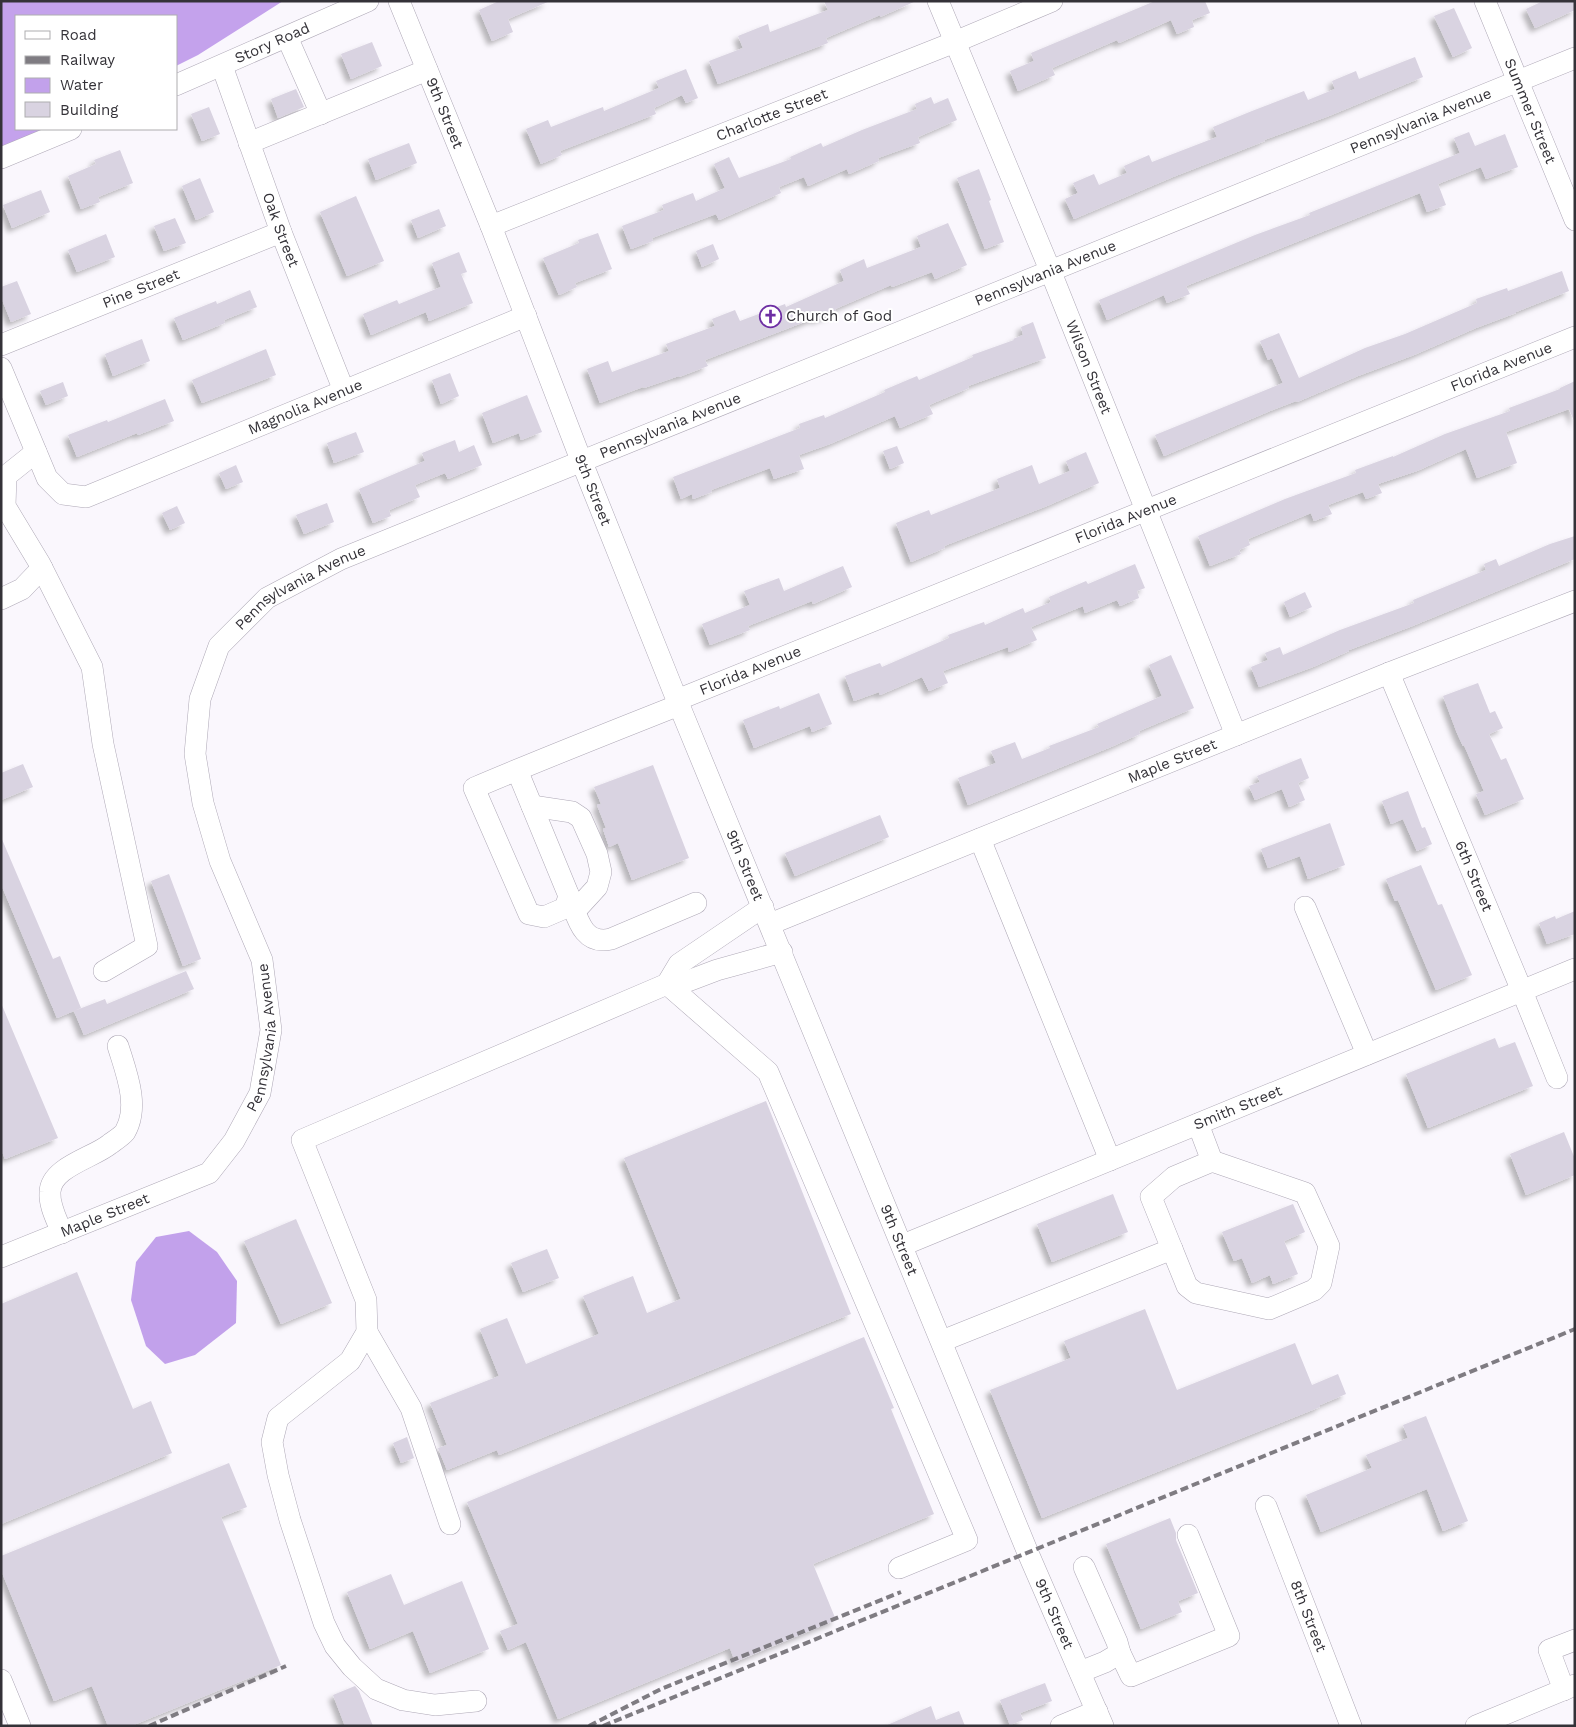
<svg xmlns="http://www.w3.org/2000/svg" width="1576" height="1727" viewBox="0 0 1576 1727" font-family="'Work Sans',sans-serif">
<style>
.forest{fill:#c4a2ec}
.water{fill:#c2a1eb}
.building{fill:#d9d3e1;filter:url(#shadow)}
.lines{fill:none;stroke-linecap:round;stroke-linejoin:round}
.minor-casing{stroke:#aea8b6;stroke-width:22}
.minor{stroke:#fff;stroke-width:21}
.rail{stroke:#7f7c82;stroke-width:4;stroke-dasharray:8 4;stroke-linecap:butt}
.labels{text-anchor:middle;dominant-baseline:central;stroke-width:4;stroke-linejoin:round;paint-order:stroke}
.street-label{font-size:15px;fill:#343238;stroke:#fff}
.poi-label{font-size:15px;fill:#343238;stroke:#fff;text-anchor:start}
</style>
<defs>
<filter id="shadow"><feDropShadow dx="-4.5" dy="4.5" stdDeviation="2.5" flood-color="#0004"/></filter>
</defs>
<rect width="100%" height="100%" fill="#faf7fd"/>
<path class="forest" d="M1 1H283L198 55 176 66V16H16V129H54L1 154Z"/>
<path class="water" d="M189 1231 217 1252 237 1281 236 1323 195 1355 165 1364 146 1346 131 1300 136 1262 156 1237Z"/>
<path class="building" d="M499 1H550L508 19 513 32 492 41 479 10Z
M824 1H916L880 17V15L826 38 828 43 718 84 709 61 743 48 738 36 768 24 770 32 828 10Z
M1155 1H1205L1210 13 1192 20 1194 27 1177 34 1171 20 1119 43 1117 40 1052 68 1055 75 1018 91 1010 71 1034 61 1031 53Z
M1543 1H1575V10L1535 28 1526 9Z
M1454 8 1472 48 1453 57 1434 16Z
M372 42 382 66 351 79 341 54Z
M1415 57 1423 77 1329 116 1264 140 1265 141 1173 177 1074 219 1065 199 1078 193 1073 183 1094 174 1099 185 1127 173 1124 166 1149 155 1152 162 1217 137 1213 127 1252 111 1304 91 1308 100 1335 89 1332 81 1356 71 1359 79Z
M686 69 698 98 686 103 682 95 654 108 656 114 560 151 562 155 541 164 526 129 548 120 551 127 603 107 604 111 659 88 656 81Z
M296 89 304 107 278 118 271 99Z
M931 97 934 104 948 98 957 120 918 137 920 143 878 158 879 161 849 174 847 169 808 186 804 177 779 187 781 193 719 220 716 214 652 238 653 241 631 249 622 226 664 210 662 205 693 193 696 201 725 188 714 164 729 157 739 178 791 159 790 157 821 143 823 147 862 130 917 109 915 104Z
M209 107 220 134 202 141 191 114Z
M1469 132 1475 146 1505 134 1518 167 1486 179 1481 167 1438 184 1446 205 1427 212 1420 193 1186 286 1190 294 1167 303 1164 295 1107 320 1099 300 1255 235 1310 215 1309 213 1460 153 1454 138Z
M409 143 417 163 376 180 368 159Z
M120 150 133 183 98 197 100 202 81 209 68 176 96 164 94 160Z
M979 169 991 200 989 201 1004 242 985 249 957 178Z
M200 178 214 212 196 220 182 186Z
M41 190 50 212 12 228 3 205Z
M356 196 384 261 347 276 320 212Z
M439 209 446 226 418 238 411 220Z
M175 218 186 243 164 251 154 226Z
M948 223 967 265 935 279 932 272 892 287 891 285 835 309 836 312 816 320 815 318 705 360 708 366 679 377V376L644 388 643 387 600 403 587 369 608 361 612 372 669 351 666 344 715 326 712 319 735 310 740 321 785 304 786 307 844 281 840 270 864 259 867 268 921 247 917 236Z
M598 233 612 269 575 283 577 287 559 295 543 258 579 243 578 240Z
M106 234 115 257 77 272 68 250Z
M713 244 719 259 702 267 696 251Z
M459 252 467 272 461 274 473 303 429 321 426 312 371 335 363 314 397 300 399 304 441 287 432 263Z
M1562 271 1569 291 1516 312V313L1476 328 1414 355 1358 376 1297 402 1296 401 1270 411 1164 456 1155 435 1283 383 1272 358 1268 360 1260 341 1279 333 1299 378 1365 348 1405 334 1477 303 1476 299 1507 288 1508 291Z
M17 281 31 314 11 322 1 297V287Z
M250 290 257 307 224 320 225 323 183 340 174 318 216 301 217 304Z
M1033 322 1046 358 968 386 969 388 929 405 933 414 900 428 895 416 830 444 799 455 804 469 774 479 770 468 711 490 712 492 693 499 692 494 681 499 673 477 800 428 799 424 824 415 825 418 885 392 884 390 917 376 919 380 973 357 972 355 1014 340 1013 339 1023 335 1021 327Z
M142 339 150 361 113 376 105 354Z
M266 349 276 375 202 403 192 380Z
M450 373 459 396 441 404 432 380Z
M1575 381V423L1569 409 1506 432 1517 463 1477 478 1466 449 1417 471 1378 484 1382 493 1366 499 1363 492 1328 505 1332 514 1314 521 1311 513 1248 539 1250 545 1239 550 1241 554 1210 566 1198 536 1285 499 1356 473 1355 470 1393 456V457L1445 434 1510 411 1509 408 1560 389V388Z
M63 382 68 396 46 405 40 391Z
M527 395 542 432 521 440 519 433 493 443 482 413Z
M165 399 174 421 138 435 137 433 77 457 68 435 107 420 108 422Z
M356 432 364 452 334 463 327 443Z
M455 440 459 452 474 445 482 465 448 479 445 473 415 485 420 497 389 510 391 516 373 523 359 489 425 461 422 453Z
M897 446 904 463 890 469 883 451Z
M1086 452 1099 483 1047 506 944 546 945 548 911 562 896 523 929 510 931 515 1000 488 997 479 1032 465 1039 484 1070 471 1066 461Z
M236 465 243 482 226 489 219 473Z
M327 503 334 522 304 534 296 515Z
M177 506 185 523 170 530 162 513Z
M1575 536V559L1410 627 1349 650V651L1313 667 1259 687 1251 667 1268 660 1265 653 1280 647 1283 655 1340 630 1414 603 1413 600 1486 570 1484 564 1496 559 1499 566 1550 544Z
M1135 564 1145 588 1137 591 1139 598 1120 606 1117 600 1085 613 1083 606 1031 627 1037 640 1009 652 1008 647 943 671 948 683 929 691 922 677 880 695 879 692 854 701 845 676 880 663 882 667 949 638 948 635 984 622 985 625 1023 608 1025 613 1051 602 1049 597 1086 581 1088 584Z
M843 566 852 587 813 604 812 601 748 626 750 630 710 645 702 624 750 605 744 591 779 578 784 591Z
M1305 592 1312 607 1290 617 1284 602Z
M1171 655 1194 708 1139 731 1140 734 1111 747 968 805 958 778 996 763 991 751 1015 742 1022 759 1050 748 1049 746 1099 727 1097 724 1162 696 1149 665Z
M1478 683 1490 713 1495 711 1503 728 1489 734 1501 760 1506 758 1524 799 1485 815 1476 794 1484 791 1464 745 1463 746 1457 733 1443 696Z
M819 693 832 724 812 732 810 726 754 748 743 720 779 706 780 709Z
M1301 758 1309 778 1298 783 1305 800 1289 807 1282 789 1255 800 1249 786 1260 782 1257 776Z
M23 764 33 787 1 800V773Z
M653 765 689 858 632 880 618 843 609 847 603 829 606 828 597 805 601 804 594 787Z
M1408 791 1422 828 1425 827 1432 844 1417 851 1403 819 1391 824 1382 801Z
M880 815 889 837 795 876 785 853Z
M1330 823 1345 865 1308 879 1300 856 1268 868 1261 849Z
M1 837 53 959 60 956 81 1008 57 1018 1 884Z
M1421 865 1438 905 1442 904 1472 975 1436 990 1398 900 1395 901 1386 879Z
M169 874 201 959 183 966 151 881Z
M1575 911V934L1547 944 1539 923 1555 916 1556 919Z
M186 971 194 989 84 1035 74 1011 105 999 107 1004Z
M1 1003 58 1138 5 1159 1 1149Z
M1495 1038 1499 1048 1515 1042 1533 1086 1428 1128 1406 1074Z
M766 1101 851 1314 499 1455 497 1450 447 1470 438 1448 447 1445 430 1403 499 1376 480 1329 507 1318 526 1364 599 1334 583 1296 633 1276 647 1313 681 1299 624 1158Z
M1564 1132 1575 1159V1175L1526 1195 1510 1154Z
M1113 1194 1128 1232 1052 1262 1037 1224Z
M1293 1204 1305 1232 1284 1241 1298 1274 1273 1284 1270 1275 1252 1283 1242 1258 1234 1261 1222 1232Z
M296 1219 332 1303 281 1324 244 1241Z
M547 1249 559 1278 523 1292 511 1263Z
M77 1272 133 1409 151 1401 172 1453 1 1524V1304Z
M1145 1309 1177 1390 1295 1343 1312 1385 1338 1374 1346 1394 1320 1405V1407L1042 1518 990 1390 1071 1358 1064 1341Z
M864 1337 894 1408 891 1409 934 1514 813 1564 836 1620 735 1662 730 1648 558 1719 526 1642 508 1650 500 1631 518 1624 467 1502Z
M1426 1416 1468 1521 1443 1531 1427 1489 1321 1532 1306 1495 1372 1468 1366 1455 1408 1438 1403 1425Z
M407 1437 414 1458 401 1463 393 1443Z
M229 1463 247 1507 221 1517 281 1665 131 1726H108L92 1686 54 1701 1 1570V1556Z
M1170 1518 1176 1533V1540L1198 1593 1178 1601 1182 1612 1141 1629 1106 1544Z
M391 1574 404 1605 462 1581 489 1649 430 1673 413 1631 370 1649 347 1592Z
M1045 1683 1052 1701 1020 1713 1023 1720 1010 1725 1000 1700Z
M355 1686 359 1691 373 1726H345L333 1695Z
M931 1706 936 1720 959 1711 965 1726H885Z"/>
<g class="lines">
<defs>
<g id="minor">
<path id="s1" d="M399 1 491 226 581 460 679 705 1028 1553 1103 1726"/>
<path id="s2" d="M938 1 1050 270 1236 735"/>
<path id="s3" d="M1485 1 1575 220"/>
<path d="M287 37 321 114"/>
<path id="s4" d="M222 66 281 232 344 391"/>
<path id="s5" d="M176 85 368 1"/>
<path d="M249 143 427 70"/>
<path d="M1 158 71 129"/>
<path id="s6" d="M491 226 955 42 1052 1"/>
<path id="s7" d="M1 345 281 232"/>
<path id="s8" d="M1 368 47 478 63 494 86 497 526 316"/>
<path d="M36 452 6 476 5 506 40 564 92 667 103 744 147 946 104 971"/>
<path d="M1 599 22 589 42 568"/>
<path id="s9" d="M1389 673 1522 991 1557 1078"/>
<path id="s10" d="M677 700 1575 337"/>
<path d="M517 770 569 896 565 908 544 917 529 914 474 788C542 759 611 732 679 705"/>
<path d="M532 806 572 812 581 818 597 854 601 872 597 887 575 911"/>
<path d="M980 839 1110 1160"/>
<path d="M569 896C577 916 582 946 611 939L696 903"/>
<path d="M1305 907 1367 1054"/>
<path id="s11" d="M770 924 1389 673 1575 601"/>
<path d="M667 984 768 1072 967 1540 899 1568"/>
<path d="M667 984 679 964 763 907"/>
<path d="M62 1233C57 1220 49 1206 50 1192 51 1167 93 1158 110 1144 114 1141 122 1136 125 1132 140 1106 126 1072 118 1046"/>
<path id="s12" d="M903 1245 1575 969"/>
<path d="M1172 1249 1187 1286 1196 1293 1269 1309 1314 1290 1321 1283 1329 1246 1305 1193 1212 1161"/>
<path id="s13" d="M1 1257 209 1173 234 1141 260 1093 271 1030 262 960 220 861 203 803 195 754 200 699 219 646 267 598 341 559 1575 58"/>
<path d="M367 1332 411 1408 450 1524"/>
<path d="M942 1341 1172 1249 1151 1197 1174 1177 1212 1161 1198 1124"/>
<path id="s14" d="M1266 1506 1351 1726"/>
<path d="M1120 1653 1131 1676 1229 1636 1188 1535"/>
<path d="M1080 1672 1105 1662 1120 1653 1117 1642 1084 1567"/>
<path d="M1 1680 20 1726"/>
<path d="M1564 1690 1549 1650 1575 1640"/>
<path d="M476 1701 435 1705 403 1700 376 1689 352 1667 335 1646 324 1623 290 1520 278 1475 272 1442 278 1418 350 1361 367 1332 366 1300 302 1140 667 984 688 981 717 970 782 952"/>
<path d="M1061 1726 1097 1711"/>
<path d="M1476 1726 1575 1685"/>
</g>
</defs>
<use href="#minor" class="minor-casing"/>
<use href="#minor" class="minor"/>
<path class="rail" d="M149 1726 286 1666
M589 1726 661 1689 901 1592
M603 1726 1575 1329"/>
</g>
<defs>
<symbol id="church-ring" viewBox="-11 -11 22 22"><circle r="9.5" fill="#fff" stroke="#6e2fa4" stroke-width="1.5"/><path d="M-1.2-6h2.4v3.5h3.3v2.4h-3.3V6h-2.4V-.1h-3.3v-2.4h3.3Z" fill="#6e2fa4"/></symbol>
</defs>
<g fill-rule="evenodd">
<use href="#church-ring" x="758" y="304" width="25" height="25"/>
</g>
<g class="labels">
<g class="street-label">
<text stroke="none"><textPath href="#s5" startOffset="105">Story Road</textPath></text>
<text stroke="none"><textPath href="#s3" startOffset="119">Summer Street</textPath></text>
<text stroke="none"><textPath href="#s1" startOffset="121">9th Street</textPath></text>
<text stroke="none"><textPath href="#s6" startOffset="302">Charlotte Street</textPath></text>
<text stroke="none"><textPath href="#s13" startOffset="2100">Pennsylvania Avenue</textPath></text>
<text stroke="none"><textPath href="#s4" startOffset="174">Oak Street</textPath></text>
<text stroke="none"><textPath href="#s13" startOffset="1695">Pennsylvania Avenue</textPath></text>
<text stroke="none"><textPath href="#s7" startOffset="151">Pine Street</textPath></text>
<text stroke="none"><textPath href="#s10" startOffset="889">Florida Avenue</textPath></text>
<text stroke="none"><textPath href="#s2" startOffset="396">Wilson Street</textPath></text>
<text stroke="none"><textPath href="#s8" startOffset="402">Magnolia Avenue</textPath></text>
<text stroke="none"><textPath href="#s13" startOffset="1290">Pennsylvania Avenue</textPath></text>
<text stroke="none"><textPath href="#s1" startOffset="526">9th Street</textPath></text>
<text stroke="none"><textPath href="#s10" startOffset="484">Florida Avenue</textPath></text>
<text stroke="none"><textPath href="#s13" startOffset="885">Pennsylvania Avenue</textPath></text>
<text stroke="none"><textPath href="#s10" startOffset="79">Florida Avenue</textPath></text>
<text stroke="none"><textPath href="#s11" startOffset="434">Maple Street</textPath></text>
<text stroke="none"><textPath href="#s1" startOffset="931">9th Street</textPath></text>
<text stroke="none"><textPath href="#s9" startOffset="220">6th Street</textPath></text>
<text stroke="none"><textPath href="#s13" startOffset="375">Pennsylvania Avenue</textPath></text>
<text stroke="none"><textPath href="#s12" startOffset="362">Smith Street</textPath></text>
<text stroke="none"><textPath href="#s13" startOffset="112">Maple Street</textPath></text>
<text stroke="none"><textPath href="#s1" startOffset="1336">9th Street</textPath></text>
<text stroke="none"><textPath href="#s1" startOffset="1741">9th Street</textPath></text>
<text stroke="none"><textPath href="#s14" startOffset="118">8th Street</textPath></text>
</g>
<g class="poi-label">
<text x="786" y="316">Church of God</text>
</g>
</g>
<rect width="1576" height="1727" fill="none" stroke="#343238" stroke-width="5"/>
<rect x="15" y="15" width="162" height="115" fill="#ffffff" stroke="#aeadaf"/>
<rect x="25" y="31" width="25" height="8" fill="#ffffff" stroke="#aeadaf"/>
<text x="60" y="40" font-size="15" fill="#343238">Road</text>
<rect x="25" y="56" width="25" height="8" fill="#7f7c82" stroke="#aeadaf"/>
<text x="60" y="65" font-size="15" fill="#343238">Railway</text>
<rect x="25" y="78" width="25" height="15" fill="#c2a1eb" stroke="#aeadaf"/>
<text x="60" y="90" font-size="15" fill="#343238">Water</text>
<rect x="25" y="102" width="25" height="15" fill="#d9d3e1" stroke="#aeadaf"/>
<text x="60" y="115" font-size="15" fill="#343238">Building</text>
</svg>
